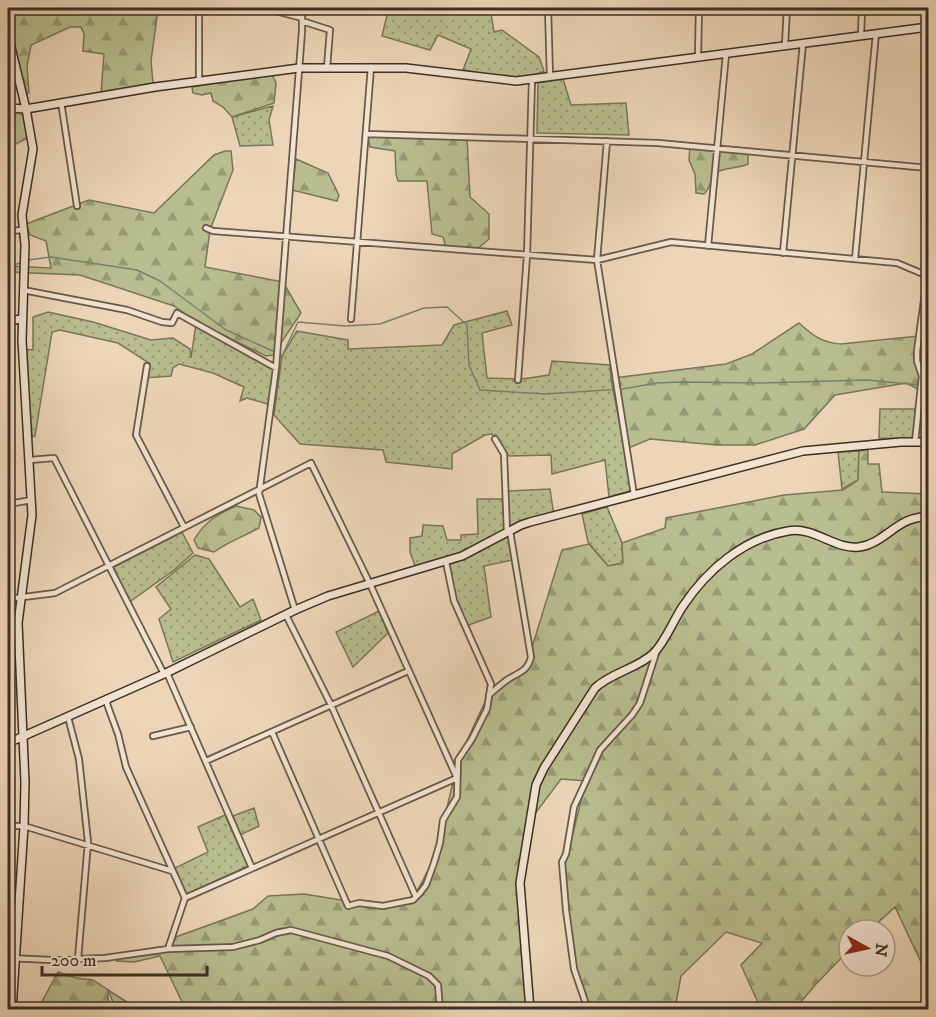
<svg xmlns="http://www.w3.org/2000/svg" width="936" height="1017" viewBox="0 0 936 1017" font-family="'IM FELL DW Pica',serif">
<style>
.grass{fill:url(#grass-dots);stroke:#7a765a;stroke-width:1.5}
.forest{fill:url(#forest-firs);stroke:#7a765a;stroke-width:1.5}
.lines{fill:none;stroke-linecap:round;stroke-linejoin:round}
.stream{stroke:#748275;stroke-width:1.5}
.street-casing{stroke:#68594a;stroke-width:8}
.secondary-casing{stroke:#3b2f26;stroke-width:10}
.street{stroke:#f3e4d1;stroke-width:4.5}
.secondary{stroke:#f3e4d1;stroke-width:7}
</style>
<defs>
<pattern id="grass-dots" width="8" height="8" patternUnits="userSpaceOnUse" patternTransform="scale(1.5)"><rect width="8" height="8" fill="#b8be8f"/><path d="M2 2h.1M6 6h.1" fill="none" stroke="#979b75" stroke-width="1.8" stroke-linecap="round"/></pattern>
<pattern id="forest-firs" width="22" height="20" patternUnits="userSpaceOnUse" patternTransform="scale(1.5)"><rect width="22" height="20" fill="#b8be8f"/><path d="M5 1l3.5 6h-7zM16 11l3.5 6h-7z" fill="#979b75"/></pattern>
</defs>
<rect width="100%" height="100%" fill="#edd6b8"/>
<filter id="stains"><feTurbulence type="fractalNoise" baseFrequency=".00333" numOctaves="4"/><feColorMatrix values="0 0 0 0 .2 0 0 0 0 .09 0 0 0 0 .02 0 0 0 .5 -.17"/></filter>
<radialGradient id="worn" r=".72"><stop offset=".6" stop-color="#630" stop-opacity="0"/><stop offset="1" stop-color="#630" stop-opacity=".3"/></radialGradient>
<path class="grass" d="M372 8H490L494 32 502 30 539 57 544 71 521 81 463 70 471 49 438 35 430 50 382 36 388 11Z
M563 79 571 105 626 103 629 135 537 133 538 83Z
M273 106 269 120 273 145 240 146 232 117Z
M507 311 512 325 482 333 487 378 522 379 549 375 552 361 610 365 611 380 633 490 609 497 605 460 552 474 551 455 509 456 492 434 485 435 452 454V469L386 462 383 450 300 444 274 415 282 356 297 331 348 340V349L442 345 454 325Z
M48 312 93 322 151 340 173 338 190 349 191 358 196 324 276 368 271 405 247 398 240 401 244 387 213 373 179 364 173 368 171 376 145 378 149 363 118 343 60 330 52 332 35 436 32 437 24 349 33 350V317Z
M880 409H916L915 439 879 438Z
M859 451 858 480 842 489 838 452Z
M550 489 554 516 510 531 507 491Z
M477 499H506L507 532 517 559 484 566 491 617 466 626 454 601 447 564 417 571 410 552V538L422 536 423 525 443 526 447 540H461V535L478 534Z
M607 507 622 543 623 563 608 566 588 542 582 514Z
M182 532 193 553 174 570 128 603 114 567Z
M195 555 209 559 240 607 253 599 261 620 173 662 159 619 171 609 156 587Z
M379 611 388 633 353 667 336 632Z
M254 808 259 826 240 835 233 816Z
M225 815 248 866 186 895 175 868 208 852 198 827Z
M108 990 138 1009H114L115 1007Z"/>
<path class="forest" d="M8 8H163L158 9 151 61 153 83 137 90 101 94 104 54 83 51 84 34 81 27H70L31 45 27 66 29 93 24 94 17 63 8 60Z
M272 74 276 83 274 103 232 117 223 107 213 101 211 93 202 95 193 93 192 87Z
M26 109 29 137 16 144 8 143V112Z
M367 134 467 137 470 197 489 214V239L475 251 446 248 443 237 432 234 427 181H398L396 174 395 151 370 147Z
M690 145 744 152 748 154V164C738 169 722 167 716 173 710 179 711 188 704 194L696 193 695 174 689 160Z
M225 151H231L233 170 210 230 205 267 283 282 301 313 273 355 266 356 219 333 207 330 174 306 80 275 8 272V266L51 268 46 241 30 235 26 224 89 200 154 213 214 155Z
M296 159 328 173 339 195 337 201 292 190Z
M799 323C812 335 822 343 841 344L928 335V394L906 383 835 395 804 429 755 445H717L650 439 626 449 614 378 726 364 752 354Z
M868 450V464H879L882 492 928 494V977L895 907 870 930H849V950L816 984 795 1009H761L741 965 762 943 726 932 681 976 675 1009H586L572 954 563 873 586 781 561 779 531 819 521 882 530 1009H182L185 1008 160 956 134 962 117 961 122 957 166 950 176 937 253 909 268 896 304 894 372 905 413 899 436 855 458 760 490 691 525 670 562 550 589 544 608 566 623 563 622 543 665 528 666 518 784 495 843 490 858 480 859 451Z
M236 506 254 510 261 517 259 528C243 537 229 541 214 552L198 548 194 540C204 522 218 514 236 506Z
M58 972 76 978 93 980 108 990V998L111 1009H38Z"/>
<g class="lines">
<path class="stream" d="M28 260 51 257 137 270 160 281 226 330 275 352
M8 266 21 263
M279 354 282 356 298 322 345 326 380 324 424 308 447 307 467 325 469 365 480 390 545 394 622 389 657 383 681 382 760 383 867 380 919 385"/>
<defs>
<path id="street" d="M264 8 302 18
M548 8 550 77
M548 10 618 8
M302 21 330 30 327 68
M928 27V9
M861 35 862 8
M785 45 787 8
M698 57 699 8
M199 81V8
M61 102 77 206
M367 134 658 143 928 168
M607 141 597 260 634 495
M206 228 213 231 597 260 671 242 897 263 928 276
M8 231 24 230
M708 246 726 54
M783 253 803 43
M855 259 876 33
M23 290 127 310 162 322 172 323 177 313 276 368
M351 319 371 67
M147 366 136 435 184 527
M518 380 527 255 532 79
M495 439 504 454 507 532
M915 442 922 376 917 361V351L928 271
M30 460 54 458 164 674
M8 504 32 500
M8 599 55 593 311 463 370 584 457 778 185 898 168 949
M295 610 259 494 276 368 302 31V17L299 8
M286 615 331 705 416 897
M167 673 252 868
M489 695C496 689 503 682 510 678 521 672 528 670 531 657L510 531
M108 699 107 704 118 734 126 767 185 898
M68 717 79 759 88 842 78 959
M272 732 348 906 359 903 383 906 413 900 420 893 426 885 434 863 440 843 443 820 457 797 458 760 472 739 487 709 491 684 454 601 446 562
M153 736 191 727
M206 761 408 671
M8 826H24L172 871
M8 958 52 960 105 958 168 949 233 947 260 940 276 933 291 930 388 956 429 976 438 985 440 1010
M588 1010 574 969 566 910 562 862 566 854 574 807 586 781 600 750 632 715 640 703 657 650"/>
<path id="secondary" d="M8 35 26 109 33 149 22 215 25 245 22 340 32 515 18 623 25 782 24 826 12 1010
M8 108 26 109 155 87 299 68H406L516 81 928 27
M8 321 21 319
M8 743 164 674 295 610 328 596 462 556 521 525 530 522 803 451 901 442H928
M530 1010 520 883 536 785 544 768 595 688C612 672 637 669 654 653 666 640 673 621 683 606 707 570 744 538 788 531 814 526 835 550 859 547 885 544 898 515 928 517"/>
</defs>
<use href="#street" class="street-casing"/>
<use href="#secondary" class="secondary-casing"/>
<use href="#street" class="street"/>
<use href="#secondary" class="secondary"/>
</g>
<rect width="936" height="1017" fill="none" stroke="#edd6b8" stroke-width="30"/>
<rect x="9" y="9" width="918" height="999" fill="none" stroke="#3b2f26" stroke-width="3"/>
<rect x="15" y="15" width="906" height="987" fill="none" stroke="#3b2f26" stroke-width="1.5"/>
<g transform="translate(867 948) rotate(98)"><circle r="28" fill="#f3e4d1" stroke="#a99c8d" stroke-width="1.5"/>
<path d="M0-4.5L10 22L0 15L-10 22Z" fill="#8f2418"/>
<text y="-9" font-size="16" font-weight="bold" text-anchor="middle" fill="#3b2f26">N</text>
</g>
<path d="M42 966v9h165v-9" fill="none" stroke="#3b2f26" stroke-width="3"/>
<text x="51" y="966" font-size="18" fill="#3b2f26" stroke="#f3e4d1" stroke-width="4.5" paint-order="stroke">200 m</text>
<rect width="100%" height="100%" filter="url(#stains)"/>
<rect width="100%" height="100%" fill="url(#worn)"/>
</svg>
